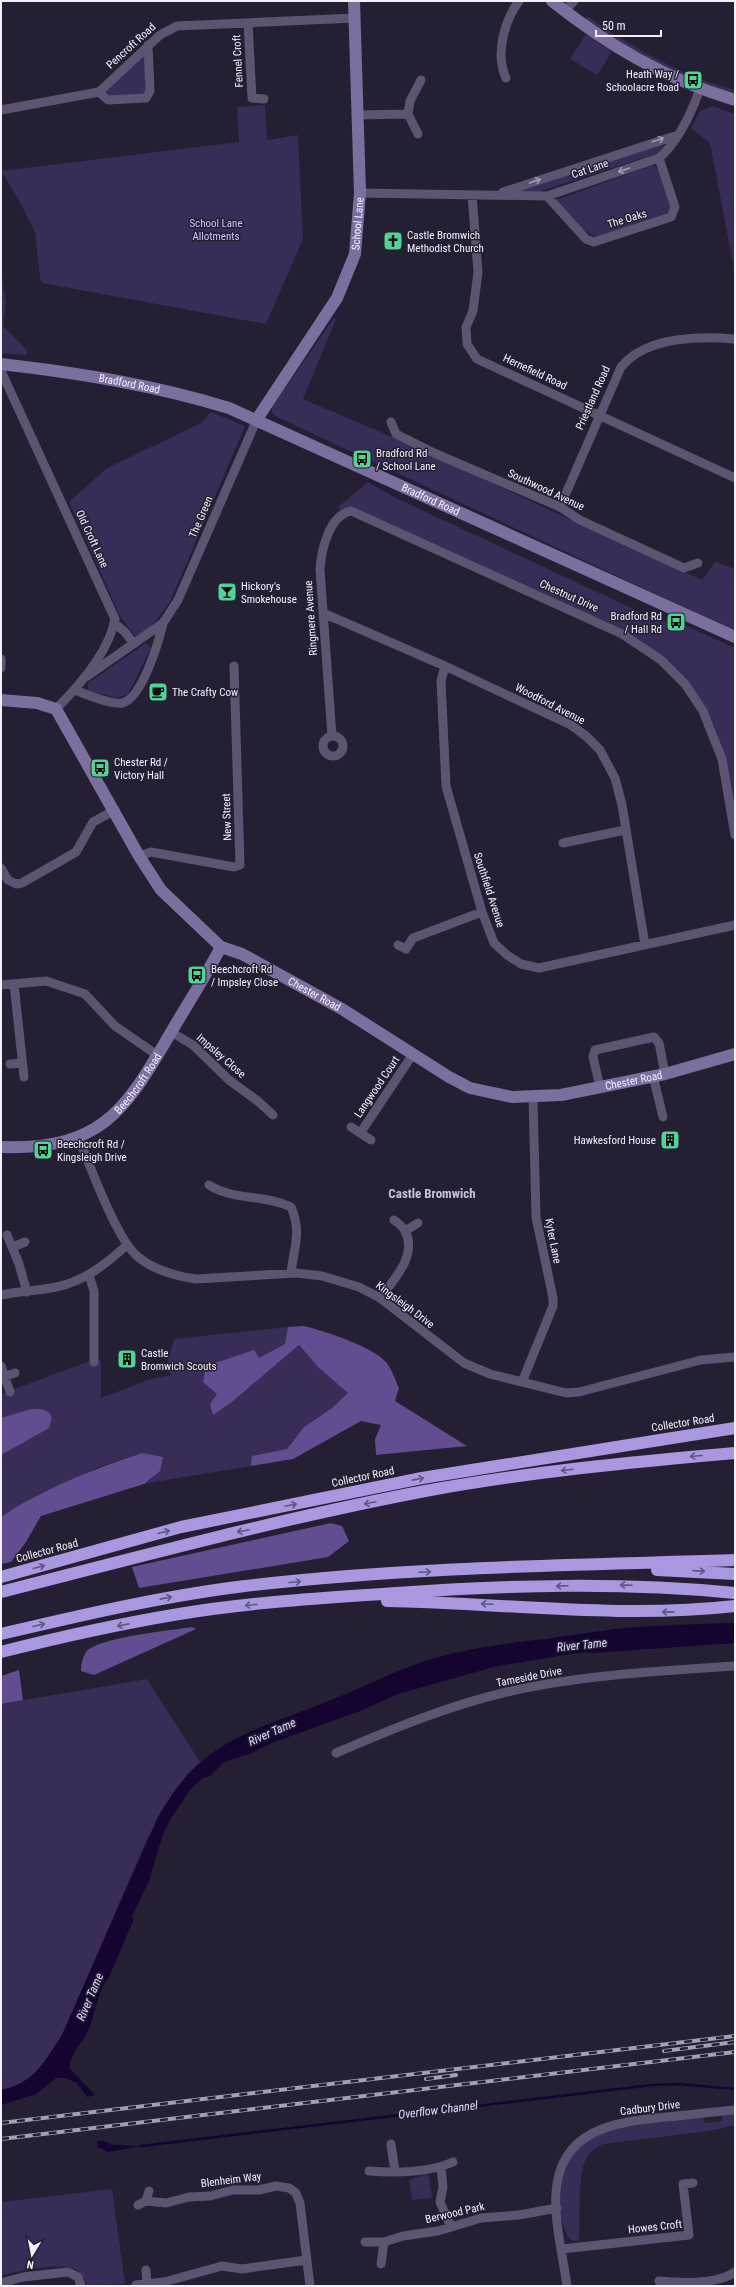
<svg xmlns="http://www.w3.org/2000/svg" width="736" height="2287" viewBox="0 0 736 2287" font-family="'Roboto Condensed',sans-serif">
<style>
.green{fill:#392c56}
.forest{fill:#614d8f}
.water{fill:#150330}
.lines{fill:none;stroke-linecap:round;stroke-linejoin:round}
.stream{stroke:#150330;stroke-width:2.5}
.street{stroke:#5c5471;stroke-width:9}
.secondary{stroke:#7c6f9e;stroke-width:12}
.highway{stroke:#ab97e0;stroke-width:12}
.rail-casing{stroke:#a4a0b0;stroke-width:4}
.rail{stroke:#241f32;stroke-width:2.5;stroke-dasharray:8;stroke-linecap:butt}
.oneway{stroke:#a09bb1}
.oneway2{stroke:#615580}
.labels{text-anchor:middle;dominant-baseline:central;stroke-width:3;stroke-linejoin:round;paint-order:stroke}
.street-label{font-size:11px;fill:#f4f1ff;stroke:#241f32}
.poi-label{font-size:11px;fill:#f4f1ff;stroke:#241f32;text-anchor:start}
.park-label{font-size:11px;fill:#d3c4ff;stroke:#241f32}
.water-label{font-size:12px;font-style:italic;fill:#e0d7fe;stroke:#241f32}
.quarter-label{font-size:13px;font-weight:bold;fill:#c7c1da;stroke:#241f32}
</style>
<rect width="100%" height="100%" fill="#241f32"/>
<path class="green" d="M587 16C633 47 680 76 735 90V95L647 60 583 20Z
M586 34 612 52 597 75 570 59Z
M145 55 146 91 143 96 113 98 105 91Z
M265 105 267 140 298 135 303 239 266 324 42 283 40 278 35 232 20 202 1 171 239 142 237 107Z
M712 106 735 114V274L710 143 691 128 700 111Z
M662 142 664 147 656 154 537 192 520 193 521 190Z
M653 165 660 170 671 206 667 215 597 237C580 231 567 214 556 200Z
M1 272 6 303 3 326 27 350V355L1 353Z
M334 318 336 319 303 399 383 433 702 580 715 562 735 569V631L275 416 272 412V407Z
M211 412 245 426 170 602 152 625 136 637 120 616 69 502 107 468 201 423Z
M368 482 394 497 661 622 673 620 735 648V810L722 746 714 724 704 705 643 643 355 509 340 510 338 507Z
M146 643 151 648 128 694 117 698 88 691V683Z
M288 1327 285 1344 259 1359 254 1350 233 1401 299 1345 319 1368 349 1393 332 1408 304 1427 287 1449 253 1456 251 1466 142 1484 163 1458 142 1453 99 1467 1 1517V1394L90 1361 101 1360V1398L151 1379 171 1375 166 1366 174 1339Z
M147 1679 200 1762 187 1774 147 1839 62 2035C44 2062 35 2083 1 2090V1704Z
M735 2114V2125L709 2131 603 2144C598 2147 592 2150 588 2155 577 2170 580 2221 579 2241L571 2240C550 2214 560 2155 591 2138 596 2136 602 2132 608 2130 620 2126 635 2128 647 2122L650 2123 703 2118 705 2123 722 2121V2115Z
M426 2174 429 2176 432 2196 431 2198 412 2200 409 2180Z
M112 2189 125 2284 87 2286C84 2279 82 2273 75 2269 62 2262 15 2271 1 2276V2202Z"/>
<path class="forest" d="M304 1326C325 1331 373 1347 386 1362 392 1369 395 1380 399 1388L395 1401 467 1446 376 1455 375 1439 381 1425 361 1421 293 1459 251 1466 252 1456 287 1449 304 1427 332 1408 348 1393 319 1368 299 1345 233 1401 213 1415 210 1404 217 1394 203 1382 206 1366 254 1350 259 1358 285 1344 288 1327Z
M31 1409C41 1409 48 1408 52 1418L49 1428 1 1455V1418Z
M142 1453 163 1457 160 1471 144 1484 41 1516 26 1542 11 1562 1 1564V1517C41 1490 96 1468 142 1453Z
M331 1523 342 1526 349 1541 328 1557 139 1588 132 1567Z
M192 1627 196 1629 94 1675 81 1671C81 1664 83 1654 89 1649 109 1636 167 1631 192 1627Z
M19 1670 23 1700 1 1704V1676Z"/>
<path class="water" d="M735 1623V1643L593 1653 584 1652 497 1666 398 1694 360 1711 274 1742 249 1754 224 1762 210 1776 203 1778 190 1790 170 1820 163 1834 149 1881 132 1916 133 1921 109 1977C95 1994 96 2019 84 2038 79 2046 68 2058 70 2069L95 2095 87 2097 77 2083 65 2078H56L36 2094 1 2105V2090C35 2083 44 2062 62 2035L157 1819C200 1740 249 1733 326 1702 363 1688 397 1669 435 1658 471 1648 508 1643 545 1639 582 1634 619 1627 656 1626 682 1624 709 1624 735 1623Z
M97 2141H105L112 2145 141 2146 108 2152 98 2147Z"/>
<g class="lines">
<path class="stream" d="M141 2146 652 2085 679 2084 735 2089"/>
<path class="street" d="M565 11 574 1
M248 23 252 98 264 99
M506 78C495 55 504 21 519 1
M99 92 108 100 146 98 150 91 148 45
M1 110 99 92 160 35 177 26 355 18
M408 114 410 101 421 80
M359 115 408 114 418 134
M503 192 678 135
M360 193 547 196 659 158C679 141 691 114 700 89
M472 195 478 272 473 311 466 327 467 344 477 359 735 478
M547 196 586 239 594 242 671 217 675 207 659 158
M1 371 115 619C109 652 79 686 56 709
M391 422 396 434 434 453 560 507 580 520 684 568 698 563
M560 507 621 367C646 337 698 336 734 339
M323 613 445 666 571 725 586 736 600 750 615 778 622 805 645 945
M114 623 125 632 134 644
M1 659V668
M445 666 441 681 446 786 482 912 494 943 507 955 521 964 539 968 735 925
M86 677 163 623 178 600 257 419
M75 690C85 694 111 705 122 703 142 699 159 641 163 623
M323 746a10 10 0 1 1 20 0a10 10 0 1 1-20 0Z
M332 736 320 570C321 551 329 515 351 511L622 634 661 660 685 684 703 711 722 759 735 835
M563 843 625 830
M139 856 151 852 234 867 240 865 234 666
M1 868 8 880 16 884 22 883 76 852 93 822 115 810
M398 945 406 949 413 938 482 912
M14 984 24 1077
M1 985 46 981 85 994 115 1026 157 1055
M171 1032 193 1045 229 1080 259 1102 273 1115
M10 1064 22 1063
M653 1076 663 1117
M600 1087 593 1057 595 1050 654 1037 659 1043 665 1074
M351 1127 371 1140
M361 1132 413 1054
M78 1137C90 1165 116 1238 137 1256 153 1270 175 1276 196 1279L296 1273 322 1276 359 1287 380 1298 464 1363 490 1374 566 1393 579 1392 701 1360 735 1357
M209 1185C234 1201 264 1194 291 1207 302 1233 294 1246 291 1273
M405 1231 418 1223
M7 1235 19 1264 27 1292
M13 1247 25 1242
M89 1275 94 1291V1362
M1 1295C19 1291 38 1291 56 1287 85 1281 106 1264 127 1245
M380 1298C393 1281 418 1255 405 1231 403 1227 398 1223 394 1220
M1 1366 10 1392
M5 1376 15 1373
M522 1382 553 1306V1298L536 1217 533 1098
M336 1753C392 1729 447 1706 507 1692 579 1675 661 1671 735 1666
M391 2144 395 2172
M441 2167 443 2187 440 2202 451 2227
M369 2171C396 2173 428 2173 453 2162
M146 2201 166 2203 189 2197 210 2196 233 2190H259L276 2186 289 2188 296 2193 300 2203 310 2286
M138 2205 146 2201 149 2191
M365 2242H384L403 2236 438 2231 481 2218 519 2215 557 2208
M562 2249 689 2235 683 2184 693 2183
M381 2264 384 2242
M146 2270 147 2284
M659 2281C681 2283 717 2285 735 2272
M1 2283 23 2277 68 2272 78 2277 81 2286
M136 2285 164 2282 222 2266 242 2269 306 2260
M567 2286C563 2257 554 2221 556 2193 560 2129 615 2122 666 2117 689 2115 712 2112 735 2110"/>
<g class="secondary">
<path d="M552 1C609 46 665 79 735 100"/>
<path id="s1" d="M1 364C79 373 154 385 229 408L735 637"/>
<path id="s2" d="M257 419 337 298 355 254 360 193 354 1"/>
<path id="s3" d="M1 700 37 703 56 709 139 856 161 890 221 947 242 954 342 1009 449 1077 470 1088 512 1097 561 1095 665 1074 735 1054"/>
<path id="s4" d="M1 1147C100 1150 124 1113 170 1034 187 1005 205 977 221 947"/>
</g>
<path class="highway" d="M657 1570 735 1574
M1 1577 181 1527 422 1478 735 1428
M1 1592C142 1556 283 1518 425 1491 528 1472 631 1462 735 1453
M387 1601C503 1603 619 1619 735 1606
M1 1634C82 1615 163 1596 245 1586 407 1567 572 1565 735 1560
M1 1652C60 1637 119 1624 179 1614 251 1602 325 1598 397 1593 510 1585 622 1582 735 1593"/>
<defs>
<path id="rail" d="M664 2051 735 2042
M426 2079 456 2075
M1 2123 735 2036
M1 2139 735 2052"/>
</defs>
<use href="#rail" class="rail-casing"/>
<use href="#rail" class="rail"/>
</g>
<defs><path id="oneway-shaft" d="M-6 0H5M1.5-3L5.5 0L1.5 3" fill="none" stroke-width="1.6" stroke-linecap="round" stroke-linejoin="round"/></defs>
<g class="oneway">
<use href="#oneway-shaft" transform="translate(658 140) rotate(-18)"/>
<use href="#oneway-shaft" transform="translate(624 170) rotate(161)"/>
<use href="#oneway-shaft" transform="translate(535 181) rotate(-19)"/>
</g>
<g class="oneway2">
<use href="#oneway-shaft" transform="translate(696 1456) rotate(175)"/>
<use href="#oneway-shaft" transform="translate(567 1470) rotate(173)"/>
<use href="#oneway-shaft" transform="translate(418 1479) rotate(-11)"/>
<use href="#oneway-shaft" transform="translate(370 1503) rotate(168)"/>
<use href="#oneway-shaft" transform="translate(291 1505) rotate(-12)"/>
<use href="#oneway-shaft" transform="translate(243 1531) rotate(168)"/>
<use href="#oneway-shaft" transform="translate(164 1532) rotate(-15)"/>
<use href="#oneway-shaft" transform="translate(39 1567) rotate(-15)"/>
<use href="#oneway-shaft" transform="translate(699 1571) rotate(4)"/>
<use href="#oneway-shaft" transform="translate(425 1572) rotate(-3)"/>
<use href="#oneway-shaft" transform="translate(295 1582) rotate(-5)"/>
<use href="#oneway-shaft" transform="translate(626 1585) rotate(-178)"/>
<use href="#oneway-shaft" transform="translate(562 1586) rotate(178)"/>
<use href="#oneway-shaft" transform="translate(166 1598) rotate(-11)"/>
<use href="#oneway-shaft" transform="translate(487 1604) rotate(-177)"/>
<use href="#oneway-shaft" transform="translate(251 1605) rotate(174)"/>
<use href="#oneway-shaft" transform="translate(668 1612) rotate(179)"/>
<use href="#oneway-shaft" transform="translate(39 1625) rotate(-14)"/>
<use href="#oneway-shaft" transform="translate(123 1625) rotate(169)"/>
</g>
<defs>
<symbol id="bus-square" viewBox="-11 -11 22 22"><rect x="-9" y="-9" width="18" height="18" rx="4" fill="#51d397" stroke="#241f32"/><path d="M-5-6H5V4H4V6H2V4H-2V6H-4V4H-5ZM-3.5-4V0h7V-4ZM-3.5 1.2v1.5H-2V1.2ZM2 1.2v1.5H3.5V1.2Z" fill="#111"/></symbol>
<symbol id="church-square" viewBox="-11 -11 22 22"><rect x="-9" y="-9" width="18" height="18" rx="4" fill="#51d397" stroke="#241f32"/><path d="M-1.2-6h2.4v3.5h3.3v2.4h-3.3V6h-2.4V-.1h-3.3v-2.4h3.3Z" fill="#111"/></symbol>
<symbol id="bar-square" viewBox="-11 -11 22 22"><rect x="-9" y="-9" width="18" height="18" rx="4" fill="#51d397" stroke="#241f32"/><path d="M-6-5H6L.8 .8V4.5H3.5V6h-7V4.5H-.8V.8Z" fill="#111"/></symbol>
<symbol id="cafe-square" viewBox="-11 -11 22 22"><rect x="-9" y="-9" width="18" height="18" rx="4" fill="#51d397" stroke="#241f32"/><path d="M-5.5-4.5H6V0H3Q3 3.5 0 3.5H-2.5Q-5.5 3.5-5.5 0ZM3-3.2v2h1.7v-2ZM-6 4.5H4V6H-6Z" fill="#111"/></symbol>
<symbol id="building-square" viewBox="-11 -11 22 22"><rect x="-9" y="-9" width="18" height="18" rx="4" fill="#51d397" stroke="#241f32"/><path d="M-4-6H4V6H1V3H-1V6H-4ZM-2.5-4.3h1.7v1.8h-1.7ZM.8-4.3h1.7v1.8H.8ZM-2.5-1h1.7V.8h-1.7ZM.8-1h1.7V.8H.8Z" fill="#111"/></symbol>
</defs>
<g fill-rule="evenodd">
<use href="#bus-square" x="682" y="69" width="22" height="22"/>
<use href="#church-square" x="382" y="230" width="22" height="22"/>
<use href="#bus-square" x="351" y="448" width="22" height="22"/>
<use href="#bar-square" x="216" y="581" width="22" height="22"/>
<use href="#bus-square" x="665" y="611" width="22" height="22"/>
<use href="#cafe-square" x="147" y="681" width="22" height="22"/>
<use href="#bus-square" x="89" y="757" width="22" height="22"/>
<use href="#bus-square" x="186" y="964" width="22" height="22"/>
<use href="#building-square" x="659" y="1129" width="22" height="22"/>
<use href="#bus-square" x="32" y="1139" width="22" height="22"/>
<use href="#building-square" x="116" y="1348" width="22" height="22"/>
</g>
<g class="labels">
<g class="street-label">
<text transform="translate(131 46) rotate(-42)">Pencroft Road</text>
<text transform="translate(238 61) rotate(-93)">Fennel Croft</text>
<text transform="translate(590 169) rotate(-19)">Cat Lane</text>
<text transform="translate(627 219) rotate(-17)">The Oaks</text>
<text stroke="none"><textPath href="#s2" startOffset="223">School Lane</textPath></text>
<text transform="translate(535 372) rotate(25)">Hernefield Road</text>
<text stroke="none"><textPath href="#s1" startOffset="130">Bradford Road</textPath></text>
<text transform="translate(593 398) rotate(-66)">Priestland Road</text>
<text transform="translate(546 490) rotate(25)">Southwood Avenue</text>
<text stroke="none"><textPath href="#s1" startOffset="454">Bradford Road</textPath></text>
<text transform="translate(201 517) rotate(-67)">The Green</text>
<text transform="translate(92 539) rotate(65)">Old Croft Lane</text>
<text transform="translate(569 596) rotate(24)">Chestnut Drive</text>
<text transform="translate(311 618) rotate(-94)">Ringmere Avenue</text>
<text transform="translate(550 704) rotate(27)">Woodford Avenue</text>
<text transform="translate(227 817) rotate(-92)">New Street</text>
<text transform="translate(489 890) rotate(72)">Southfield Avenue</text>
<text stroke="none"><textPath href="#s3" startOffset="453">Chester Road</textPath></text>
<text transform="translate(221 1056) rotate(41)">Impsley Close</text>
<text stroke="none"><textPath href="#s3" startOffset="801">Chester Road</textPath></text>
<text stroke="none"><textPath href="#s4" startOffset="160">Beechcroft Road</textPath></text>
<text transform="translate(377 1087) rotate(-56)">Langwood Court</text>
<text transform="translate(553 1241) rotate(79)">Kyter Lane</text>
<text transform="translate(405 1305) rotate(37)">Kingsleigh Drive</text>
<text transform="translate(683 1423) rotate(-9)">Collector Road</text>
<text transform="translate(363 1477) rotate(-12)">Collector Road</text>
<text transform="translate(47 1551) rotate(-15)">Collector Road</text>
<text transform="translate(529 1677) rotate(-11)">Tameside Drive</text>
<text transform="translate(650 2108) rotate(-7)">Cadbury Drive</text>
<text transform="translate(231 2180) rotate(-7)">Blenheim Way</text>
<text transform="translate(455 2213) rotate(-13)">Berwood Park</text>
<text transform="translate(655 2227) rotate(-6)">Howes Croft</text>
</g>
<g class="poi-label">
<text x="679" y="74" text-anchor="end">Heath Way /<tspan x="679" dy="13">Schoolacre Road</tspan></text>
<text x="407" y="235">Castle Bromwich<tspan x="407" dy="13">Methodist Church</tspan></text>
<text x="376" y="453">Bradford Rd<tspan x="376" dy="13">/ School Lane</tspan></text>
<text x="241" y="586">Hickory's<tspan x="241" dy="13">Smokehouse</tspan></text>
<text x="662" y="616" text-anchor="end">Bradford Rd<tspan x="662" dy="13">/ Hall Rd</tspan></text>
<text x="172" y="692">The Crafty Cow</text>
<text x="114" y="762">Chester Rd /<tspan x="114" dy="13">Victory Hall</tspan></text>
<text x="211" y="969">Beechcroft Rd<tspan x="211" dy="13">/ Impsley Close</tspan></text>
<text x="656" y="1140" text-anchor="end">Hawkesford House</text>
<text x="57" y="1144">Beechcroft Rd /<tspan x="57" dy="13">Kingsleigh Drive</tspan></text>
<text x="141" y="1353">Castle<tspan x="141" dy="13">Bromwich Scouts</tspan></text>
</g>
<g class="park-label">
<text x="216" y="223">School Lane<tspan x="216" dy="13">Allotments</tspan></text>
</g>
<g class="water-label">
<text transform="translate(582 1645) rotate(-6)">River Tame</text>
<text transform="translate(272 1732) rotate(-24)">River Tame</text>
<text transform="translate(90 1997) rotate(-67)">River Tame</text>
<text transform="translate(438 2110) rotate(-7)">Overflow Channel</text>
</g>
<g class="quarter-label">
<text x="432" y="1193">Castle Bromwich</text>
</g>
</g>
<rect width="736" height="2287" fill="none" stroke="#f4f1ff" stroke-width="4"/>
<g transform="translate(32 2255) rotate(190)" stroke="#241f32" stroke-width="3" paint-order="stroke">
<path d="M0-3L7 15L0 10L-7 15Z" fill="#f4f1ff"/>
<text y="-6" font-size="11" font-weight="bold" text-anchor="middle" fill="#f4f1ff">N</text>
</g>
<path d="M596 30v6h65v-6" fill="none" stroke="#f4f1ff" stroke-width="2"/>
<text x="602" y="30" font-size="12" fill="#f4f1ff" stroke="#241f32" stroke-width="3" paint-order="stroke">50 m</text>
</svg>
